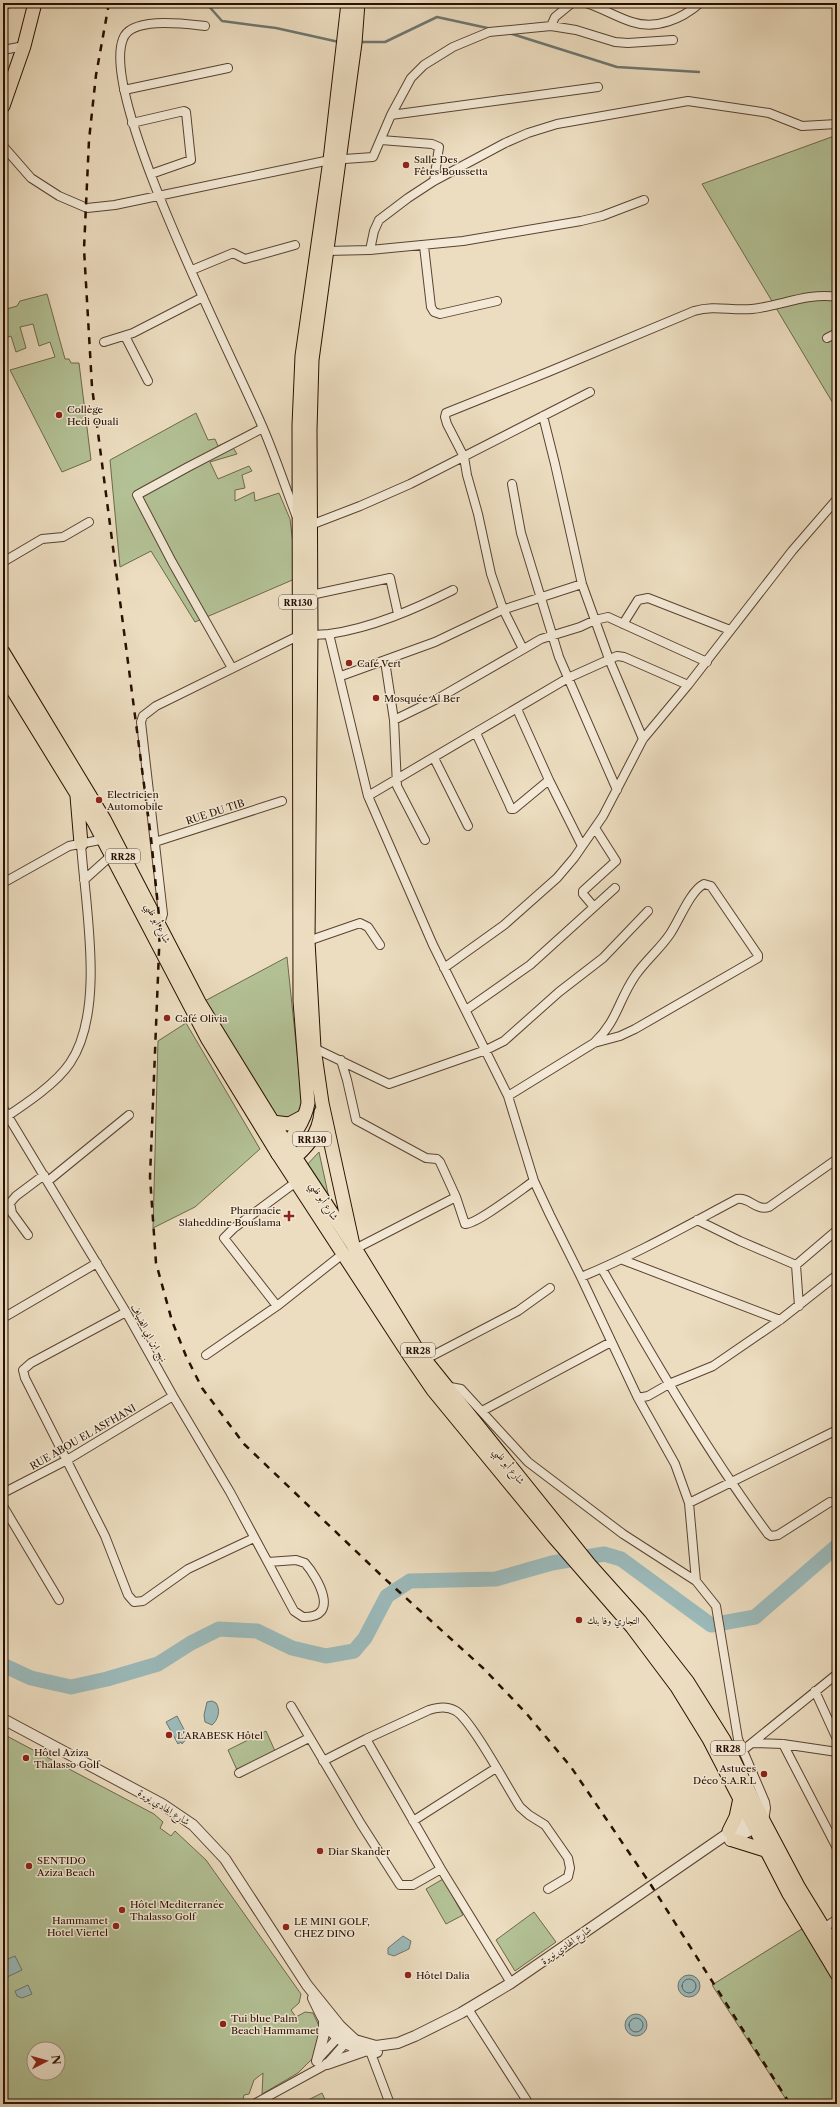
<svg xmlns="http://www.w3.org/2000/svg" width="840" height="2107" viewBox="0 0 840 2107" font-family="'Libre Caslon Text',Amiri,serif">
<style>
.green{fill:#b3c296;stroke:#6e694b;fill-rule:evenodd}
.water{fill:#9bbabb;stroke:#6d7670}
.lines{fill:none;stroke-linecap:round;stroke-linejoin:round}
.shore{stroke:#62655e;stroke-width:1}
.stream{stroke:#6d7670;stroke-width:2.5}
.river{stroke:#9bbabb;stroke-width:15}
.minor-casing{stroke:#594330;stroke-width:10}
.tertiary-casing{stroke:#594330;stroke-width:12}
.primary-casing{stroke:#281000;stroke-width:15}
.trunk-casing{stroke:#281000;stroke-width:15}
.minor{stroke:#f3e9d6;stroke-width:8}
.tertiary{stroke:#f3e9d6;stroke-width:10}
.primary{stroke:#ecddc0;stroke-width:13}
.trunk{stroke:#ecddc0;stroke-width:13}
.rail{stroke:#281000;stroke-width:2.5;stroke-dasharray:7 7;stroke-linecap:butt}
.poi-dot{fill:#8f2418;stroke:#f3e9d6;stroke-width:1.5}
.labels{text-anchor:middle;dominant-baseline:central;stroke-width:3;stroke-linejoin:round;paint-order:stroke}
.shield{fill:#f3e9d6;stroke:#655140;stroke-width:1}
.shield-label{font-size:9px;font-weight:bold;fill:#281000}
.poi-label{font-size:10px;fill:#281000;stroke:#f3e9d6;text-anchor:start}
.street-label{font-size:10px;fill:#281000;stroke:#f3e9d6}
</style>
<rect width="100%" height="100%" fill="#ecddc0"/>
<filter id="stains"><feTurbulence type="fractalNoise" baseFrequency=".005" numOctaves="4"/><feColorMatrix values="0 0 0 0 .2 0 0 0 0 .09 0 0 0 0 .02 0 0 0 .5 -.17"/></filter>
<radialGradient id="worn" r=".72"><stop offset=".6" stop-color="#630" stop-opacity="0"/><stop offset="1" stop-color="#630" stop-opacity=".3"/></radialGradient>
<path class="green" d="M837 135V410L702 184Z
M47 294 65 359H69L71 363H79L91 460 62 472 10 370 55 357 50 342 39 346 33 324 20 327 26 348 16 352 11 336 3 339V310L17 306 20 301Z
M196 413 208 440 215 439 218 446 229 441 237 454 210 462 218 479 249 466 252 471 242 475 245 488 235 490V501L254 492 255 501 279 493 290 519 297 578 195 622 151 551 120 567 110 460Z
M287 957 304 1120 283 1125 201 1003Z
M186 1023 260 1149 195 1207 153 1228 158 1041Z
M319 1152 332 1212 304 1168Z
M266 1731 275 1751 237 1770 228 1750Z
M3 1734 154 1814 163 1822 160 1828 171 1836 175 1831 206 1860 301 1994 299 2003 291 2010 296 2017 305 2012 313 2013 321 2030 316 2055 298 2073 262 2094 263 2073 254 2080 249 2094 244 2095 242 2104H3ZM34 2049H58V2073H34Z
M443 1879 463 1915 446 1924 426 1889Z
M534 1912 556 1942 515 1971 496 1940Z
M805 1927 837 1978V2104H789L712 1985Z
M322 2093 327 2104H300Z"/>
<path class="water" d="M212 1701 216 1703C221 1710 218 1720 212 1725L205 1722 204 1715 207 1702Z
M177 1716 188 1737 182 1744 181 1742 178 1744 166 1722Z
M403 1936 411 1941 409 1949 394 1956 388 1954V1948Z
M15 1956 22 1970 3 1979V1961Z
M678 1986a11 11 0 1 1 22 0a11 11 0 1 1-22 0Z
M28 1985 32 1994 22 1998 17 1996 15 1991Z
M625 2025a11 11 0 1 1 22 0a11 11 0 1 1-22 0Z"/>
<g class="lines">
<path class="shore" d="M682 1986a7 7 0 1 1 14 0a7 7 0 1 1-14 0Z
M629 2025a7 7 0 1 1 14 0a7 7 0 1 1-14 0Z"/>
<path class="stream" d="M206 3 222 21 276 28 339 42
M3 10 19 3
M509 33 617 67 699 72
M360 42H385L437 17 492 29"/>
<path class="river" d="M3 1665 31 1678 71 1687 107 1679 158 1664 191 1643 219 1629 257 1631 292 1648 326 1656 354 1651 365 1638 387 1596 410 1581 496 1579 552 1563 604 1554 621 1559 711 1625 755 1617 837 1546"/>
<defs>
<path id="minor" d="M586 3C602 8 616 17 632 22 656 30 682 19 700 3
M205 26C186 24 131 16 123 39 99 99 234 359 263 428 275 456 285 486 296 515
M551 26 555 17 572 3
M3 50 24 46
M124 90 228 68
M391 115 411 78 424 65 453 47 489 32 551 26 576 30 615 42 628 43 673 40
M132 123 184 111 186 112 191 160 151 174
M381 140 432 144 439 147 434 181
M3 146 31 178 59 196 87 208 115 205 330 160 373 157 391 115 598 87
M424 246 431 307 434 312 440 314 497 301
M370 250 374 231 379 220 408 198 434 181 505 143 528 133 557 124 688 101 769 113 802 126 837 124
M326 251 370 250 463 241 581 221 602 216 644 200
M192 270 233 253 245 259 295 245
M125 336 148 381
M827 338 837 333
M104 342 133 333 203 297
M543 416 555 464 582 584 609 659 643 739
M512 484 521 533 559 657 617 790
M308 526 360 506 410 484 590 392
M3 562 42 539 63 537 89 522
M311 595 390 578 398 614
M623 624 638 600 648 598 730 630
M329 634C372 628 415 609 453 590
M523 649 503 609 491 574 478 514 467 475 464 457 447 424 445 417 446 413 548 372 694 311C716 305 730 311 752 309 780 306 809 292 837 297
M385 661 394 720 397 786 425 840
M232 668 172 562 137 495 188 467 263 428
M341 676 435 642 502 610 582 584
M394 720 437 699 541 639 580 627 595 620 608 617 707 662
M476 733 509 804 511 809H514L549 780 517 709
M434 758 468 826
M549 780 582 846
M368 796 568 678 617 656 624 657 688 685
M155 842 282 801
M84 880 114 853
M3 883 69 846 105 839
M594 907 583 894V891L616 861 595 828
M159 927 163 914 141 722 143 716 156 706 298 636 329 634 368 796 433 945 508 1096 534 1181 550 1215 581 1277 638 1398 675 1464 689 1503 696 1581
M308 941 360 923 368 927 380 945
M444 968 504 925 557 878 574 858 603 816 643 739 688 685 792 551 837 499
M466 1010 530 965 615 888
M314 1048 389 1084 486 1050 504 1041 559 992 603 958 648 911
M341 1060 347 1080 356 1120 426 1158 437 1159 440 1162 456 1197 465 1224C476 1225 522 1189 534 1181
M508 1096 594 1043C618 1020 618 1001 635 976 645 961 660 949 670 934 679 921 690 891 704 884L711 886 758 955V958L635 1029 620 1036 594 1043
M3 1108 126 1312 173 1396 230 1492 294 1611 303 1617C341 1618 318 1578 305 1563L296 1560 268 1562
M3 1119C24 1105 56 1084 70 1063 106 1010 85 905 81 844
M48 1181 129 1115
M697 1220 740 1241 796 1265
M28 1235 12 1213 10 1203 16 1196 44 1175
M355 1249 456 1197
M623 1260 780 1320
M796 1265 837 1230
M796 1265 799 1306
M602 1269C654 1359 706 1450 768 1534L771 1536 778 1535 830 1502
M581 1277C635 1255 686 1226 737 1199 750 1197 755 1211 769 1207L837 1159
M277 1306 224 1238 234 1228 296 1182
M126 1312 31 1363 23 1370 25 1378 105 1536 128 1595 134 1602 143 1601 188 1569 254 1538
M3 1318 97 1263
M206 1355 277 1306 344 1253
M837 1356V1362
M426 1359 518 1311 550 1288
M445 1386 461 1389 528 1462 623 1534 696 1581 716 1606 738 1739 765 1802 766 1808 764 1821
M638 1398 648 1396 669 1384 713 1366 780 1320 837 1275
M482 1411 611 1342
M3 1493 67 1460 173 1396
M689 1503 837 1430
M3 1506 59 1600
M815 1691 837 1739
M291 1706 361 1824 400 1885H413L441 1869
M366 1739 429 1710C439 1707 447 1706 456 1711 472 1721 507 1787 520 1807L529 1815 545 1825 568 1858 570 1868 568 1877 548 1889
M753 1743 783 1744 837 1752
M783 1744 837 1848
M742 1751 837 1674
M323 1761 366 1739 441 1869 511 1983
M239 1773 309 1738
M413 1821 496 1768
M824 1928 837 1919
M468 2009 529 2104
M370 2051 390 2104
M319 2058 341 2034
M254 2104 327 2064 349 2039"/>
<path id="tertiary" d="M3 1719 162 1804 193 1825 225 1859 307 1985 340 2026 355 2040 376 2046 398 2043 415 2036 461 2013 511 1983 756 1814
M730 1841 760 1825
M313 1998C329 2032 337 2048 377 2052
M317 2061 324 2034V2022
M327 2064 364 2051"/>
<path id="primary" d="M3 106 24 46 35 3
M3 652 104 819 200 1004 287 1145
M3 674 94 822 207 1038 278 1154
M77 796 81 844"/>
<path id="trunk" d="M348 3 330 160 302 356 299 425 300 1001 308 1103C305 1121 291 1141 278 1154L409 1355 433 1390 553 1536 632 1627 677 1687 709 1739 789 1894 837 1974
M272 1122 289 1124 304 1116
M287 1145 353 1245 418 1351 589 1564 640 1621 687 1681 724 1740 764 1822 799 1888 837 1950
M290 1162C306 1148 319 1135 321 1112
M353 1245 322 1103 314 1048 308 941 311 635 310 430 312 360 355 43 358 3
M729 1831 736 1817 740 1798
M733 1840 765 1850"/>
</defs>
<use href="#minor" class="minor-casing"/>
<use href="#tertiary" class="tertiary-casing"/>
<use href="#primary" class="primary-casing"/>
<use href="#trunk" class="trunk-casing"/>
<use href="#minor" class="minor"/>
<use href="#tertiary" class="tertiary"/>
<use href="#primary" class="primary"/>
<use href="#trunk" class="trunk"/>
<path class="rail" d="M109 3 96 75 89 140 84 249 92 387 151 838 160 926 150 1177 156 1263 172 1321 186 1356 202 1388 244 1444 384 1578 483 1668 526 1713 571 1767 651 1885 790 2104"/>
</g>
<g class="poi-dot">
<circle cx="406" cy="165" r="4"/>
<circle cx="59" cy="415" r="4"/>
<circle cx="349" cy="663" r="4"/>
<circle cx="376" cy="698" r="4"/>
<circle cx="99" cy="800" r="4"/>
<circle cx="167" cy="1018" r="4"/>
<path d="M287 1210h4v4h4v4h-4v4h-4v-4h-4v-4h4z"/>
<circle cx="579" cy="1620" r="4"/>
<circle cx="169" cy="1735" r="4"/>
<circle cx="26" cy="1758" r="4"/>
<circle cx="764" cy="1774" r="4"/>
<circle cx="320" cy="1851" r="4"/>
<circle cx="29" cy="1866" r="4"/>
<circle cx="122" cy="1910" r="4"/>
<circle cx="116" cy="1926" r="4"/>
<circle cx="286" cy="1927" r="4"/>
<circle cx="408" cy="1975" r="4"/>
<circle cx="223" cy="2024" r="4"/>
</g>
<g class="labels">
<g class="shield">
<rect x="279" y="595" width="38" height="14" rx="3"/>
<rect x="106" y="849" width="34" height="14" rx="3"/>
<rect x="293" y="1132" width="38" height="14" rx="3"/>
<rect x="401" y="1343" width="34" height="14" rx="3"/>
<rect x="711" y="1741" width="34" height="14" rx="3"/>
</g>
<g class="shield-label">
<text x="298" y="602">RR130</text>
<text x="123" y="856">RR28</text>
<text x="312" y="1139">RR130</text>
<text x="418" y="1350">RR28</text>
<text x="728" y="1748">RR28</text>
</g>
<g class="poi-label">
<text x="414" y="159">Salle Des<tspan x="414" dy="12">Fêtes Boussetta</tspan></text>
<text x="67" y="409">Collège<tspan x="67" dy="12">Hedi Ouali</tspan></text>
<text x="357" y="663">Café Vert</text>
<text x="384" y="698">Mosquée Al Ber</text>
<text x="107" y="794">Electricien<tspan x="107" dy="12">Automobile</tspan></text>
<text x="175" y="1018">Café Olivia</text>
<text x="281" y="1210" text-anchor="end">Pharmacie<tspan x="281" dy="12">Slaheddine Bouslama</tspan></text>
<text x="587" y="1620">التجاري وفا بنك</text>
<text x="177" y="1735">L'ARABESK Hôtel</text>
<text x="34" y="1752">Hôtel Aziza<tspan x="34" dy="12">Thalasso Golf</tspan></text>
<text x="756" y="1768" text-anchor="end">Astuces<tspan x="756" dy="12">Déco S.A.R.L</tspan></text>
<text x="328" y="1851">Diar Skander</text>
<text x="37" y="1860">SENTIDO<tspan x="37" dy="12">Aziza Beach</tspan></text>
<text x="130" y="1904">Hôtel Mediterranée<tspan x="130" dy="12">Thalasso Golf</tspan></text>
<text x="108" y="1920" text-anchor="end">Hammamet<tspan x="108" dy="12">Hotel Viertel</tspan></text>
<text x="294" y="1921">LE MINI GOLF,<tspan x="294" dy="12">CHEZ DINO</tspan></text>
<text x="416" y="1975">Hôtel Dalia</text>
<text x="231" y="2018">Tui blue Palm<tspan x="231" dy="12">Beach Hammamet</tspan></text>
</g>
<g class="street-label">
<text transform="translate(215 812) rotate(-18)">RUE DU TIB</text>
<text transform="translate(158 923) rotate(63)">شارع أبو ظبي</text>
<text transform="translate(324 1201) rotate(57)">شارع أبو ظبي</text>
<text transform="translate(149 1333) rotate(61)">نهج ابن ابي الضياف</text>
<text transform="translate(83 1437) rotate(-30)">RUE ABOU EL ASFHANI</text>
<text transform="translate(509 1466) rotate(51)">شارع أبو ظبي</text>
<text transform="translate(164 1807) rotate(32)">شارع الهادي نويرة</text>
<text transform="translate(566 1945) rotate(-35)">شارع الهادي نويرة</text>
</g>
</g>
<rect width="840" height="2107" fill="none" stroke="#ecddc0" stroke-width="16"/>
<rect x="4" y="4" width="832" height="2099" fill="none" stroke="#281000" stroke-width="2"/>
<rect x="8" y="8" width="824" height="2091" fill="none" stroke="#281000"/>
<g transform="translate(46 2061) rotate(84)"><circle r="19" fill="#f3e9d6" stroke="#a29280"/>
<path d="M0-3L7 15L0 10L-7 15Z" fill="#8f2418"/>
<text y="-6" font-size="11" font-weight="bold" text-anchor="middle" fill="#281000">N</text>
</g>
<rect width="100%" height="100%" filter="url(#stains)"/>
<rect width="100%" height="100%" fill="url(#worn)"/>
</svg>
